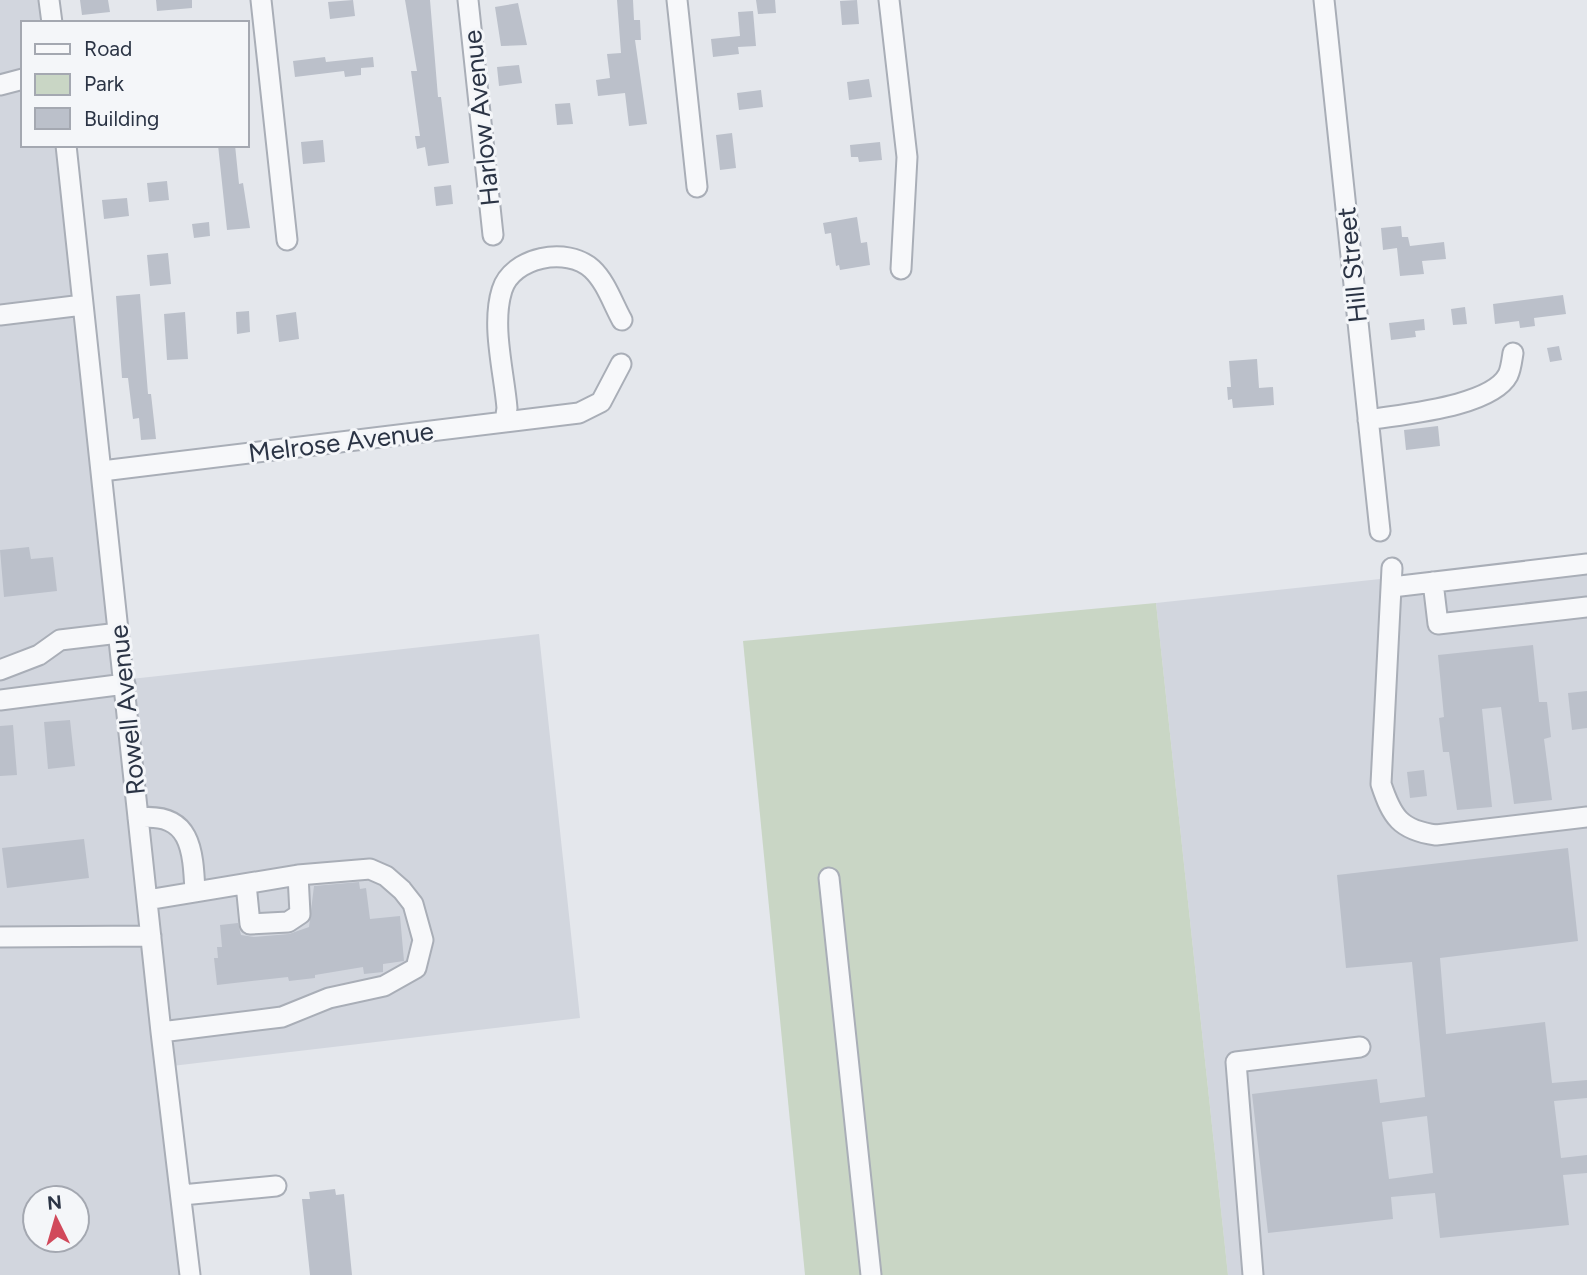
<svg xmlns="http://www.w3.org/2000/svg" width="1587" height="1275" viewBox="0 0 1587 1275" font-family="Figtree,sans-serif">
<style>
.built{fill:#d2d6de;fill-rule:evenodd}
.green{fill:#c9d6c5}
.building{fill:#bbc0ca;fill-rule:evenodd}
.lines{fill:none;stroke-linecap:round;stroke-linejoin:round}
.minor-casing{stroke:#a9aeb7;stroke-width:23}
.minor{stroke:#f7f8fa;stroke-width:19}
.labels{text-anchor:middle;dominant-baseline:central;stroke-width:6;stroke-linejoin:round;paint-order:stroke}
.street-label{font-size:26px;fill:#2b3445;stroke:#f4f6f9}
</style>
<rect width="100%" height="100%" fill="#e4e7ec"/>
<path class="built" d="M0 0H41L43 23H23V145H58L181 1275H0ZM35 1198H77V1240H35Z
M1587 557V1275H1228L1156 603Z
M539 634 580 1018 172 1066 131 679Z"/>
<path class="green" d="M1156 603 1228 1275H805L743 641Z"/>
<path class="building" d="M80 0H108L110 12 82 15Z
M156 0H192V8L157 11Z
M353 0 355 16 330 19 328 2Z
M405 0H430L438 97H441L449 163 428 166 425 147 417 149 415 136H420L411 71H417Z
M617 0H633L634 20H640L641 40H635L647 124 629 126 625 93 598 96 596 80 610 78 607 54 621 53Z
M756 0H775L776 13 758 14Z
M857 0 859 24 842 25 840 1Z
M518 3 527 45 501 46 495 7Z
M753 11 756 46 738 47 739 54 713 57 711 39 740 36 738 12Z
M325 57 326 62 373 57 374 67 361 68V75L345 77 344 71 295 77 293 61Z
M519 65 522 83 499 86 497 67Z
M869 79 872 97 849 100 847 82Z
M761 90 763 107 739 110 737 93Z
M570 103 573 124 557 125 555 104Z
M732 133 736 168 720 170 716 135Z
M323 140 325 162 303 164 301 142Z
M880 142 882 160 859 162 858 157H851L850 145Z
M218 145H235L239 184 243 183 250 228 227 230Z
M167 181 169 200 149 202 147 183Z
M451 185 453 204 436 206 434 187Z
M127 198 129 216 104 219 102 200Z
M857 217 861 243 867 242 870 265 840 270 839 265 836 266 831 233 825 234 823 223Z
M209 222 210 236 194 238 192 224Z
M1401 226 1402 237H1408L1410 246 1444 242 1446 259 1422 261 1424 274 1400 276 1397 248 1383 250 1381 228Z
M168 253 171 284 150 286 147 255Z
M140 294 148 394H151L156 439 141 440 139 418 133 419 128 378H122L116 296Z
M1563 295 1566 314 1534 318 1535 326 1520 328 1519 321 1495 324 1493 304Z
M1465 307 1467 324 1453 325 1451 309Z
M249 311 250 332 237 334 236 312Z
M185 312 188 359 167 360 164 314Z
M296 312 299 339 279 342 276 315Z
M1424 319 1425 330 1415 331 1416 337 1391 340 1389 323Z
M1559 346 1562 360 1550 362 1547 348Z
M1257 359 1259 388 1273 387 1274 405 1233 408 1232 399 1228 400 1227 387H1231L1229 361Z
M1438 426 1440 446 1406 450 1404 430Z
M29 547 31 559 53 557 57 591 4 597 0 550Z
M1533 645 1539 702H1547L1551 737 1544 739 1552 800 1514 804 1501 707 1482 709 1492 807 1457 810 1449 752H1443L1439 718 1444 717 1438 655Z
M1587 691V728L1572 730 1568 693Z
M70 720 75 766 48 769 44 722Z
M13 725 17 775 0 776V726Z
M1424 770 1427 796 1410 798 1407 772Z
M84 839 89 878 7 888 2 848Z
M1568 848 1578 941 1440 958 1446 1034 1545 1022 1552 1083 1587 1080V1098L1554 1101 1561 1158 1587 1155V1173L1563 1175 1569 1225 1440 1238 1435 1193 1391 1197 1393 1219 1268 1233 1252 1094 1377 1079 1380 1103 1425 1097 1412 962 1346 968 1337 875ZM1427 1116 1433 1173 1389 1179 1382 1122Z
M359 882 360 889 366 888 370 919 400 916 404 961 383 964V972L364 974 363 967 315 975V978L289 981 288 977 217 985 214 958H218L217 947H222L220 925 238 923 241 935 254 937 289 934 309 927 314 886Z
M335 1189 336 1195 344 1194 352 1275H310L302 1199H310L309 1192Z"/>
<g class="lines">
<defs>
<path id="minor" d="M49 0 52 23
M261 0 287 240
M468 0 493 235
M677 0 697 187
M889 0 907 157 901 269
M1324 0 1380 531
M0 85 23 79
M66 145 161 1032 190 1275
M0 315 83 305
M1368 420C1402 414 1491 407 1508 375 1511 369 1512 359 1513 353
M505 422 507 408C504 372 491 325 502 290 512 257 567 246 592 269 606 282 613 304 622 320
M102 471 579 413 601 402 621 364
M1392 568 1381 784C1392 817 1400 830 1436 835L1587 817
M1433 582 1438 624 1587 607
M1392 587 1587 564
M0 670 39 655 60 640 119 633
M0 700 125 684
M138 818C191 812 193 849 195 892
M829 878 871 1275
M246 884 250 924 288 922 300 914 298 875
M147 900 298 875 370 869 386 876 402 890 413 904 423 940 416 968 384 986 329 998 282 1017 161 1032
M0 937 151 936
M182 1195 276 1186
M1253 1275 1236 1062 1360 1047"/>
</defs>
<use href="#minor" class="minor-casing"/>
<use href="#minor" class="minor"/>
</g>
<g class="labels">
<g class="street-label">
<text transform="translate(481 118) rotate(-96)">Harlow Avenue</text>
<text transform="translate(1352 265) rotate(-96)">Hill Street</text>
<text transform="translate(341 442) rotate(-7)">Melrose Avenue</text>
<text transform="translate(127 710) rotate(-96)">Rowell Avenue</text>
</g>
</g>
<rect x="21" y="21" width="228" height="126" fill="#f4f6f9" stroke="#a4a8b1" stroke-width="2"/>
<rect x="35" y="44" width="35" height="10" fill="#f7f8fa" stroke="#a4a8b1" stroke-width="2"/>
<text x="84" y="56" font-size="21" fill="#2b3445">Road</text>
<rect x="35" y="74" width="35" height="21" fill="#c9d6c5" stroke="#a4a8b1" stroke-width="2"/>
<text x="84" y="91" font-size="21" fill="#2b3445">Park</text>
<rect x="35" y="108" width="35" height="21" fill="#bbc0ca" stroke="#a4a8b1" stroke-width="2"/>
<text x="84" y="126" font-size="21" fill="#2b3445">Building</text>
<g transform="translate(56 1219) rotate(355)"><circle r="33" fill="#f4f6f9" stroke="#a4a8b1" stroke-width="2"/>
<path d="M0-5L12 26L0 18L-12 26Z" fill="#d1495b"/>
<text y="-10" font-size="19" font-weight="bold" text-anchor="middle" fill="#2b3445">N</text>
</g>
</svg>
